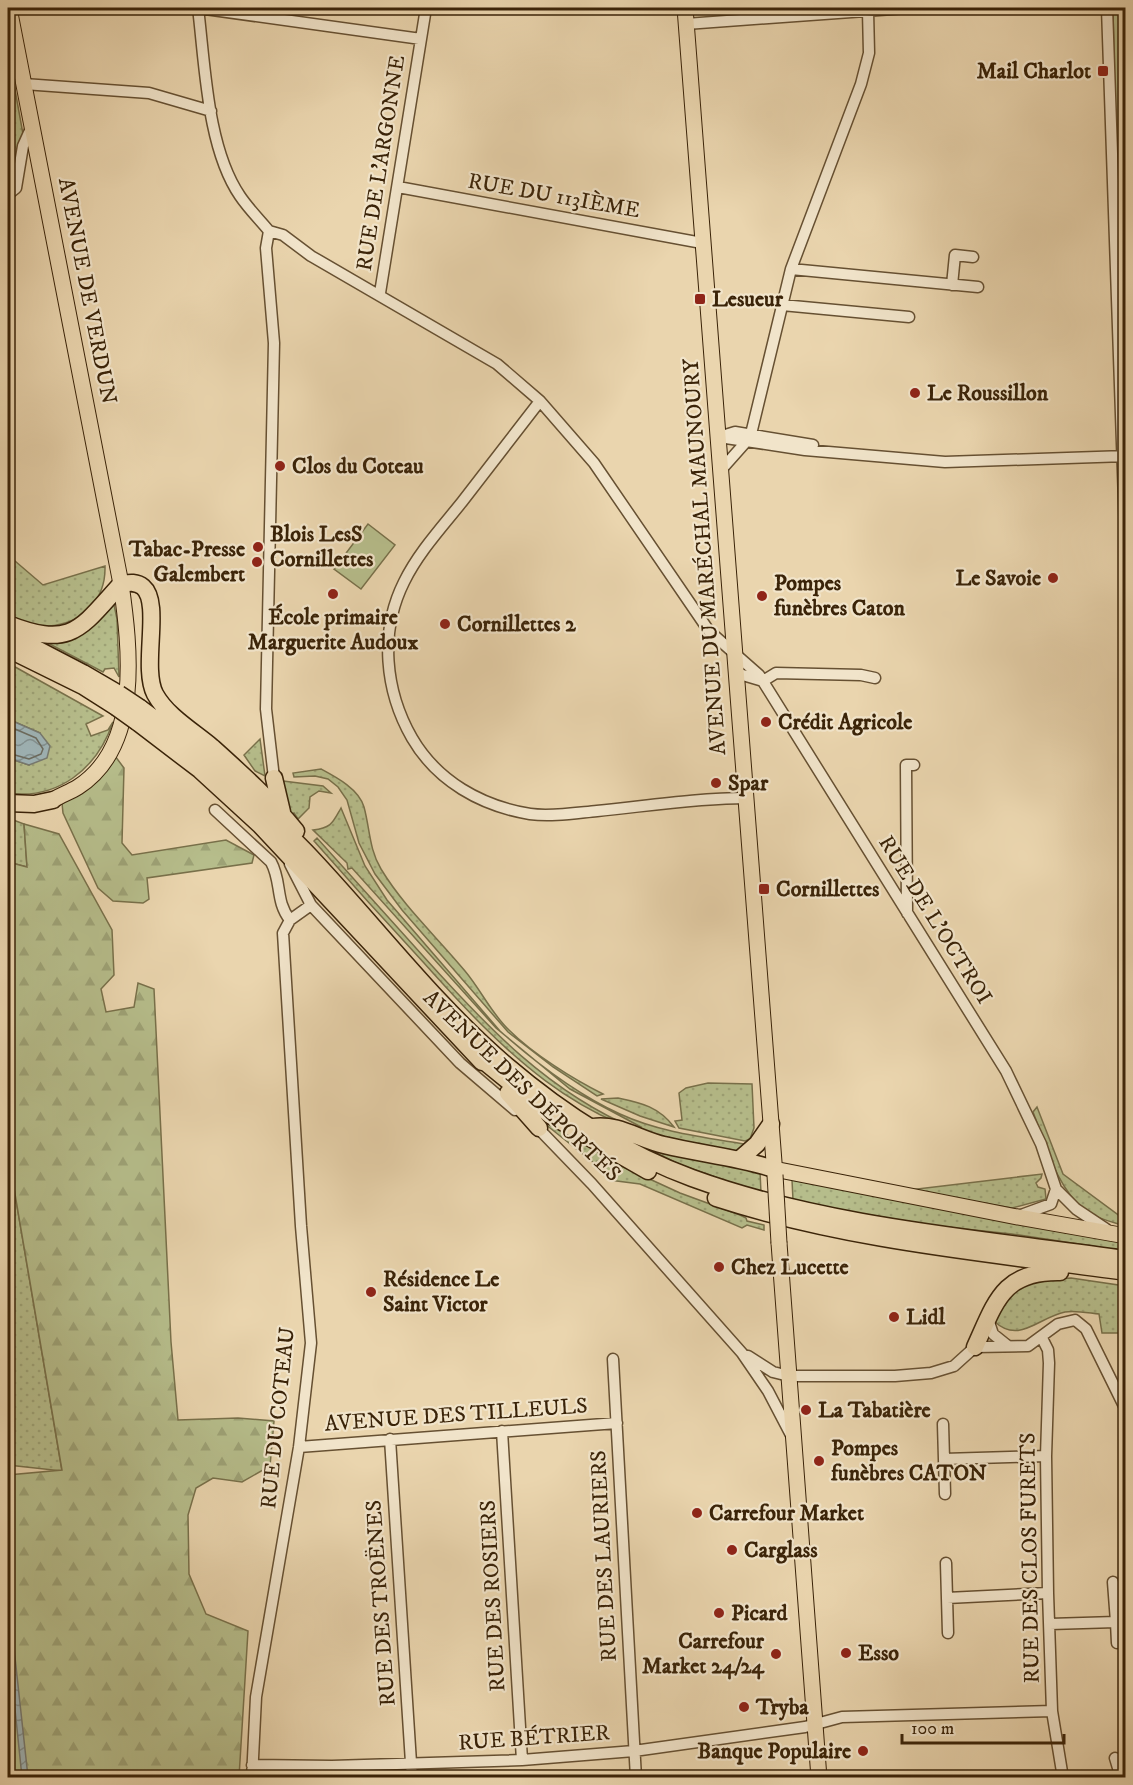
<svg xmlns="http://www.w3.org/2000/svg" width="1133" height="1785" viewBox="0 0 1133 1785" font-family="'IM FELL DW Pica',serif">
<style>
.grass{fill:url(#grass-dots);stroke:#78704a;stroke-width:1.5}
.forest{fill:url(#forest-firs);stroke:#78704a;stroke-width:1.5}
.park{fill:#b6bd8b;stroke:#78704a;stroke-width:1.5}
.water{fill:url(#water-waves);stroke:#777b72;stroke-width:1.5}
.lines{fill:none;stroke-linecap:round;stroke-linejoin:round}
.shore{stroke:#6c6c60;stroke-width:1.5}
.minor-casing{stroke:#665032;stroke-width:13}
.primary-casing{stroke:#3a2308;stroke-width:17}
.trunk-casing{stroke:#3a2308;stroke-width:19}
.minor{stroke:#f1e4ca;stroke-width:10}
.primary{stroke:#ead5ae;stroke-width:15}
.trunk{stroke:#ead5ae;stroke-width:16}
.primary-bridge-casing{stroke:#3a2308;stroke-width:17;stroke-linecap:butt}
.trunk-bridge-casing{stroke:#3a2308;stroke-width:19;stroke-linecap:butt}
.primary-bridge{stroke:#ead5ae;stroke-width:15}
.trunk-bridge{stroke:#ead5ae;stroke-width:16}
.poi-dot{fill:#8f2418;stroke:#f1e4ca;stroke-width:2}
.labels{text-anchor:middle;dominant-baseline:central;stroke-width:4.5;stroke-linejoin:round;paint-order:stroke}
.poi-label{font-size:22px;font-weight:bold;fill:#3a2308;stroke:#f1e4ca;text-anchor:start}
.street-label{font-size:22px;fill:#3a2308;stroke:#f1e4ca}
</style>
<defs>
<pattern id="grass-dots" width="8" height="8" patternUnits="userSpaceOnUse" patternTransform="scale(1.5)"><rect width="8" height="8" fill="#b6bd8b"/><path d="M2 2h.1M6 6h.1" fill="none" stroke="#9da276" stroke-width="1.8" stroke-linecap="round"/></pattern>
<pattern id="forest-firs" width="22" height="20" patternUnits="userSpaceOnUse" patternTransform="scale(1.5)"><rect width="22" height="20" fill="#b6bd8b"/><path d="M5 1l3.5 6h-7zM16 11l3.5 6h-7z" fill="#9da276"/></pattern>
<pattern id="water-waves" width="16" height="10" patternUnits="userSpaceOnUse" patternTransform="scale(1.5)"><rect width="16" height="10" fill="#9fb5b8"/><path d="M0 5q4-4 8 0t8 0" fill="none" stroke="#839394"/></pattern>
</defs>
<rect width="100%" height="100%" fill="#ead5ae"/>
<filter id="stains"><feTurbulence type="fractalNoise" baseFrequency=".00333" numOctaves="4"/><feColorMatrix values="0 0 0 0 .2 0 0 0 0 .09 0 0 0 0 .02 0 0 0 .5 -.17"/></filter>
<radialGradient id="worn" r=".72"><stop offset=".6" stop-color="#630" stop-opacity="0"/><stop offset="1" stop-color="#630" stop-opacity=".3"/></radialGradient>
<path class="grass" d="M8 51 23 134 13 186 8 144Z
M8 555 43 585 105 566C106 600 82 624 48 626 35 627 19 620 8 615Z
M113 600 117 619 119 677 114 668 105 669 103 672 42 640Z
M8 663 103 716 86 724 91 736 108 730 113 722C97 769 58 800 8 793V758L29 765 40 733 8 719Z
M260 739 265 776 255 771 244 755Z
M321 769C336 777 359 789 364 807 370 829 369 849 381 869 404 907 437 937 465 971 481 990 491 1013 509 1030 533 1054 573 1079 603 1094L597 1096 553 1067 508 1032 402 910 375 874 359 843 347 800 338 787 328 779 315 776 294 777 293 773Z
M283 781 323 786 331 793 319 791 310 797 309 808 298 819 294 813 290 815Z
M341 808 365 866 387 900 500 1031C536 1063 576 1094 620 1114 659 1132 702 1137 744 1144V1151C729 1151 713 1148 698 1146 577 1128 502 1050 424 963 387 923 350 882 314 841L317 838C353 878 388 917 424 957 487 1027 549 1093 638 1130L641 1127 570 1089 496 1028 352 868 348 869 347 863 313 830C332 828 333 822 341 808Z
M8 818 24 824 27 867 8 862Z
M708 1083 752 1084 754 1128 750 1139 745 1141 679 1128 675 1121 682 1120 679 1093 686 1088Z
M618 1098C642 1103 659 1107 674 1127L640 1116 601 1099Z
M1037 1107 1063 1174 1125 1220V1226C1112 1222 1098 1219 1086 1211 1056 1188 1046 1145 1033 1112Z
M540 1115 619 1165 680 1193 740 1215 746 1218 747 1221 764 1225V1230L747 1225 742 1228 640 1184 609 1180 594 1163 540 1120Z
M633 1142 760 1171 761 1193 681 1165Z
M8 1153 62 1471 8 1465Z
M1042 1174 1041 1178 1036 1183 1038 1187 1045 1189 1046 1199 1012 1208 909 1190Z
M792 1180 1125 1241V1251L1012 1234 937 1226 845 1211 793 1200Z
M1071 1278 1125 1286V1333H1102L1099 1314C1089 1313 1075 1310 1065 1312 1039 1317 1019 1345 994 1321 1021 1277 1021 1283 1071 1278Z"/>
<path class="forest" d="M115 756 124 768 122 843 132 855 226 840 254 855 252 863 147 878 149 899 143 903 113 901 98 888 63 813 62 803 96 782Z
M24 824 59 834 112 930 114 975 101 989 106 1012 134 1007 138 983 154 989 171 1342 178 1420 238 1418 274 1421 270 1466 242 1482 213 1478 196 1488 188 1515 189 1574 206 1614 248 1631 239 1777H8V1475L62 1470 8 1153V862L27 867Z"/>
<path class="park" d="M1113 8H1125V217L1117 207Z
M1125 232V442L1119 240Z
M368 524 395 545 361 589 334 569Z
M8 1618 25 1777H8Z"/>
<path class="water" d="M8 719 40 733 50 746 47 758 29 765 8 758Z
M8 1593 28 1777H22L8 1642Z"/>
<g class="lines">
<path class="shore" d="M8 726 36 738 43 749 41 754 29 759 8 753"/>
<defs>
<path id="minor" d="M198 8C205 64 207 148 240 196 248 208 259 219 269 231
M198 8 421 39
M1107 8 1126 560
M686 24 907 8
M24 84 149 93 211 111
M398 187 702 243
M8 188 11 192 16 188 23 146 32 126
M269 231 283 235 311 256 497 364 540 401 594 463 709 631 759 675 1006 1071 1041 1144 1056 1189 1076 1209 1106 1229
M269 231 266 248 274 343 266 709 274 778
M791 269 978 287
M952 285 955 255 973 257
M380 293 426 8
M782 305 909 317
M540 401C514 435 488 468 462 502 442 527 418 553 404 582 379 632 385 691 412 738 437 781 481 806 530 814 551 817 576 813 597 811 647 806 697 798 746 798
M751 434 791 269 861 84 869 53 868 11
M719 437 805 450 945 462 1126 456
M719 437 735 432 813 445
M721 470 745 443
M736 673 763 681
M763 681 776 673 861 675 875 678
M215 810 271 862C282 882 275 901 290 920
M290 864 311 905 460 1063 515 1110
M907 913 906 765H914
M535 1125 592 1184 742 1353 768 1391 791 1435
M1021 1215 1051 1204 1056 1189
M988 1319 993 1334 1008 1346
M1042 1338 1048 1350 1049 1363 1046 1456 1048 1593 1052 1711 1063 1778
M748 1356 773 1372 789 1376H895L931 1373 954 1366 975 1347 1028 1346 1058 1324 1075 1320 1086 1329 1126 1410
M613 1359 636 1778
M943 1424 945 1494
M502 1431 522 1760
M390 1439 412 1778
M299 1447 617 1423
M944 1459 1046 1456
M946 1563 948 1633
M1113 1582 1116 1622
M947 1598 1048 1593
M1050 1624 1116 1622 1117 1643
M1115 1758 1121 1778
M252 1765 332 1766 522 1760 634 1751 805 1727 842 1717 1052 1711
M252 1778 256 1697 299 1447 311 1343 301 1226 283 933 290 920 311 905"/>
<path id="primary" d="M9 8 121 584C130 647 142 746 78 787 70 792 61 795 53 800
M685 8 775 1175
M774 1169 1012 1216 1126 1236
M779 1243 819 1778"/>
<path id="trunk" d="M8 624C72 649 80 629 121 584 128 583 136 581 143 587 162 603 141 667 155 694 167 716 193 731 212 747 242 774 271 800 296 831
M8 634 83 673 119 694
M8 649 83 686 116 707
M140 708C199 751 254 798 305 851 372 921 432 1002 506 1065 561 1112 624 1153 692 1178 826 1227 984 1239 1126 1259
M137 722 200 770 260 825 482 1062
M274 778 282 812
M8 803 34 804 53 800
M475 1054 550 1115 648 1171
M508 1093 539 1128
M593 1127C617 1123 641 1140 664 1145 701 1154 738 1157 774 1169
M741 1158 757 1144 771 1124
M716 1198C848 1241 988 1253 1126 1272
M975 1347C996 1301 1003 1271 1060 1272"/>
</defs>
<use href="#minor" class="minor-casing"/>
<use href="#primary" class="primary-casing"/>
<use href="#trunk" class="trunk-casing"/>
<use href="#minor" class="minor"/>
<use href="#primary" class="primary"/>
<use href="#trunk" class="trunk"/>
<defs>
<path id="primary-bridge" d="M775 1175 779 1243"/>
<path id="trunk-bridge" d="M119 694 140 708
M116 707 137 722"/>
</defs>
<use href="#primary-bridge" class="primary-bridge-casing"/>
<use href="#trunk-bridge" class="trunk-bridge-casing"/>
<use href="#primary-bridge" class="primary-bridge"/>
<use href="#trunk-bridge" class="trunk-bridge"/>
</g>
<g class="poi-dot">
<rect x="1097" y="65" width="12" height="12" rx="3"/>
<rect x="694" y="293" width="12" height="12" rx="3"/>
<circle cx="915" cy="393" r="6"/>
<circle cx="280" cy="466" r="6"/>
<circle cx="258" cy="547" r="6"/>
<circle cx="257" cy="562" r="6"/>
<circle cx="1053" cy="578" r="6"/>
<circle cx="333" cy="594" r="6"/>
<circle cx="762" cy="596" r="6"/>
<circle cx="445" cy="624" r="6"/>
<circle cx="766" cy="722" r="6"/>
<circle cx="716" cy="783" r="6"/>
<rect x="758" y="883" width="12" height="12" rx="3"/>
<circle cx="719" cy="1267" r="6"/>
<circle cx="371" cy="1292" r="6"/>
<circle cx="894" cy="1317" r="6"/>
<circle cx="806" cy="1410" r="6"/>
<circle cx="819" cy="1461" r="6"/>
<circle cx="697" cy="1513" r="6"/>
<circle cx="732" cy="1550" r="6"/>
<circle cx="719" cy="1613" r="6"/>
<circle cx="846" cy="1653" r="6"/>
<circle cx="776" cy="1654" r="6"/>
<circle cx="744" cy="1707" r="6"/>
<circle cx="863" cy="1751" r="6"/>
</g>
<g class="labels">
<g class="poi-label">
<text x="1091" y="71" text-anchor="end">Mail Charlot</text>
<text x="712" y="299">Lesueur</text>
<text x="927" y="393">Le Roussillon</text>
<text x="292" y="466">Clos du Coteau</text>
<text x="270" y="534">Blois LesS<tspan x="270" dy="25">Cornillettes</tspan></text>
<text x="245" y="549" text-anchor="end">Tabac-Presse<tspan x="245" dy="25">Galembert</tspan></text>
<text x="1041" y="578" text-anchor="end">Le Savoie</text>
<text x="774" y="583">Pompes<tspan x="774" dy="25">funèbres Caton</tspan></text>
<text x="333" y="617" text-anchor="middle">École primaire<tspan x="333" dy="25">Marguerite Audoux</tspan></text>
<text x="457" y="624">Cornillettes 2</text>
<text x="778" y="722">Crédit Agricole</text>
<text x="728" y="783">Spar</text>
<text x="776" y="889">Cornillettes</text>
<text x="731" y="1267">Chez Lucette</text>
<text x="383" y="1279">Résidence Le<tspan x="383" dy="25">Saint Victor</tspan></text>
<text x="906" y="1317">Lidl</text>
<text x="818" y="1410">La Tabatière</text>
<text x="831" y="1448">Pompes<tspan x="831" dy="25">funèbres CATON</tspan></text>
<text x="709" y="1513">Carrefour Market</text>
<text x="744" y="1550">Carglass</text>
<text x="731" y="1613">Picard</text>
<text x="764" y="1641" text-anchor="end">Carrefour<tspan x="764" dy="25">Market 24/24</tspan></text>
<text x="858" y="1653">Esso</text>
<text x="756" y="1707">Tryba</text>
<text x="851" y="1751" text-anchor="end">Banque Populaire</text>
</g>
<g class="street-label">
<text transform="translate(381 163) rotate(-81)">RUE DE L'ARGONNE</text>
<text transform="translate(554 196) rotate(10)">RUE DU 113IÈME</text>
<text transform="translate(87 291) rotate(79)">AVENUE DE VERDUN</text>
<text transform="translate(705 557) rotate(-94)">AVENUE DU MARÉCHAL MAUNOURY</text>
<text transform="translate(935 920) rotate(58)">RUE DE L'OCTROI</text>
<text transform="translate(522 1086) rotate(44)">AVENUE DES DÉPORTÉS</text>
<text transform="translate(456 1415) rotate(-4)">AVENUE DES TILLEULS</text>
<text transform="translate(278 1418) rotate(-84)">RUE DU COTEAU</text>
<text transform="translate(604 1556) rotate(-93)">RUE DES LAURIERS</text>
<text transform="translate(1030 1558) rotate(-91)">RUE DES CLOS FURETS</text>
<text transform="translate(493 1596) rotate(-93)">RUE DES ROSIERS</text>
<text transform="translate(381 1603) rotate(-94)">RUE DES TROËNES</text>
<text transform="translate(534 1738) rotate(-4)">RUE BÉTRIER</text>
</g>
</g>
<rect width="1133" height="1785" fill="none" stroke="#ead5ae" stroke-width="30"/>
<rect x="9" y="9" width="1115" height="1767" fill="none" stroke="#3a2308" stroke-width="3"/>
<rect x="15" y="15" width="1103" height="1755" fill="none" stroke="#3a2308" stroke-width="1.5"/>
<path d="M902 1734v9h162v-9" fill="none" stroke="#3a2308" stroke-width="3"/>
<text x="911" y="1734" font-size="18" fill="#3a2308" stroke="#f1e4ca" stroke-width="4.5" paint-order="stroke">100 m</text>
<rect width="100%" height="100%" filter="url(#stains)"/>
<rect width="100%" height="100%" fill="url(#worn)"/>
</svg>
